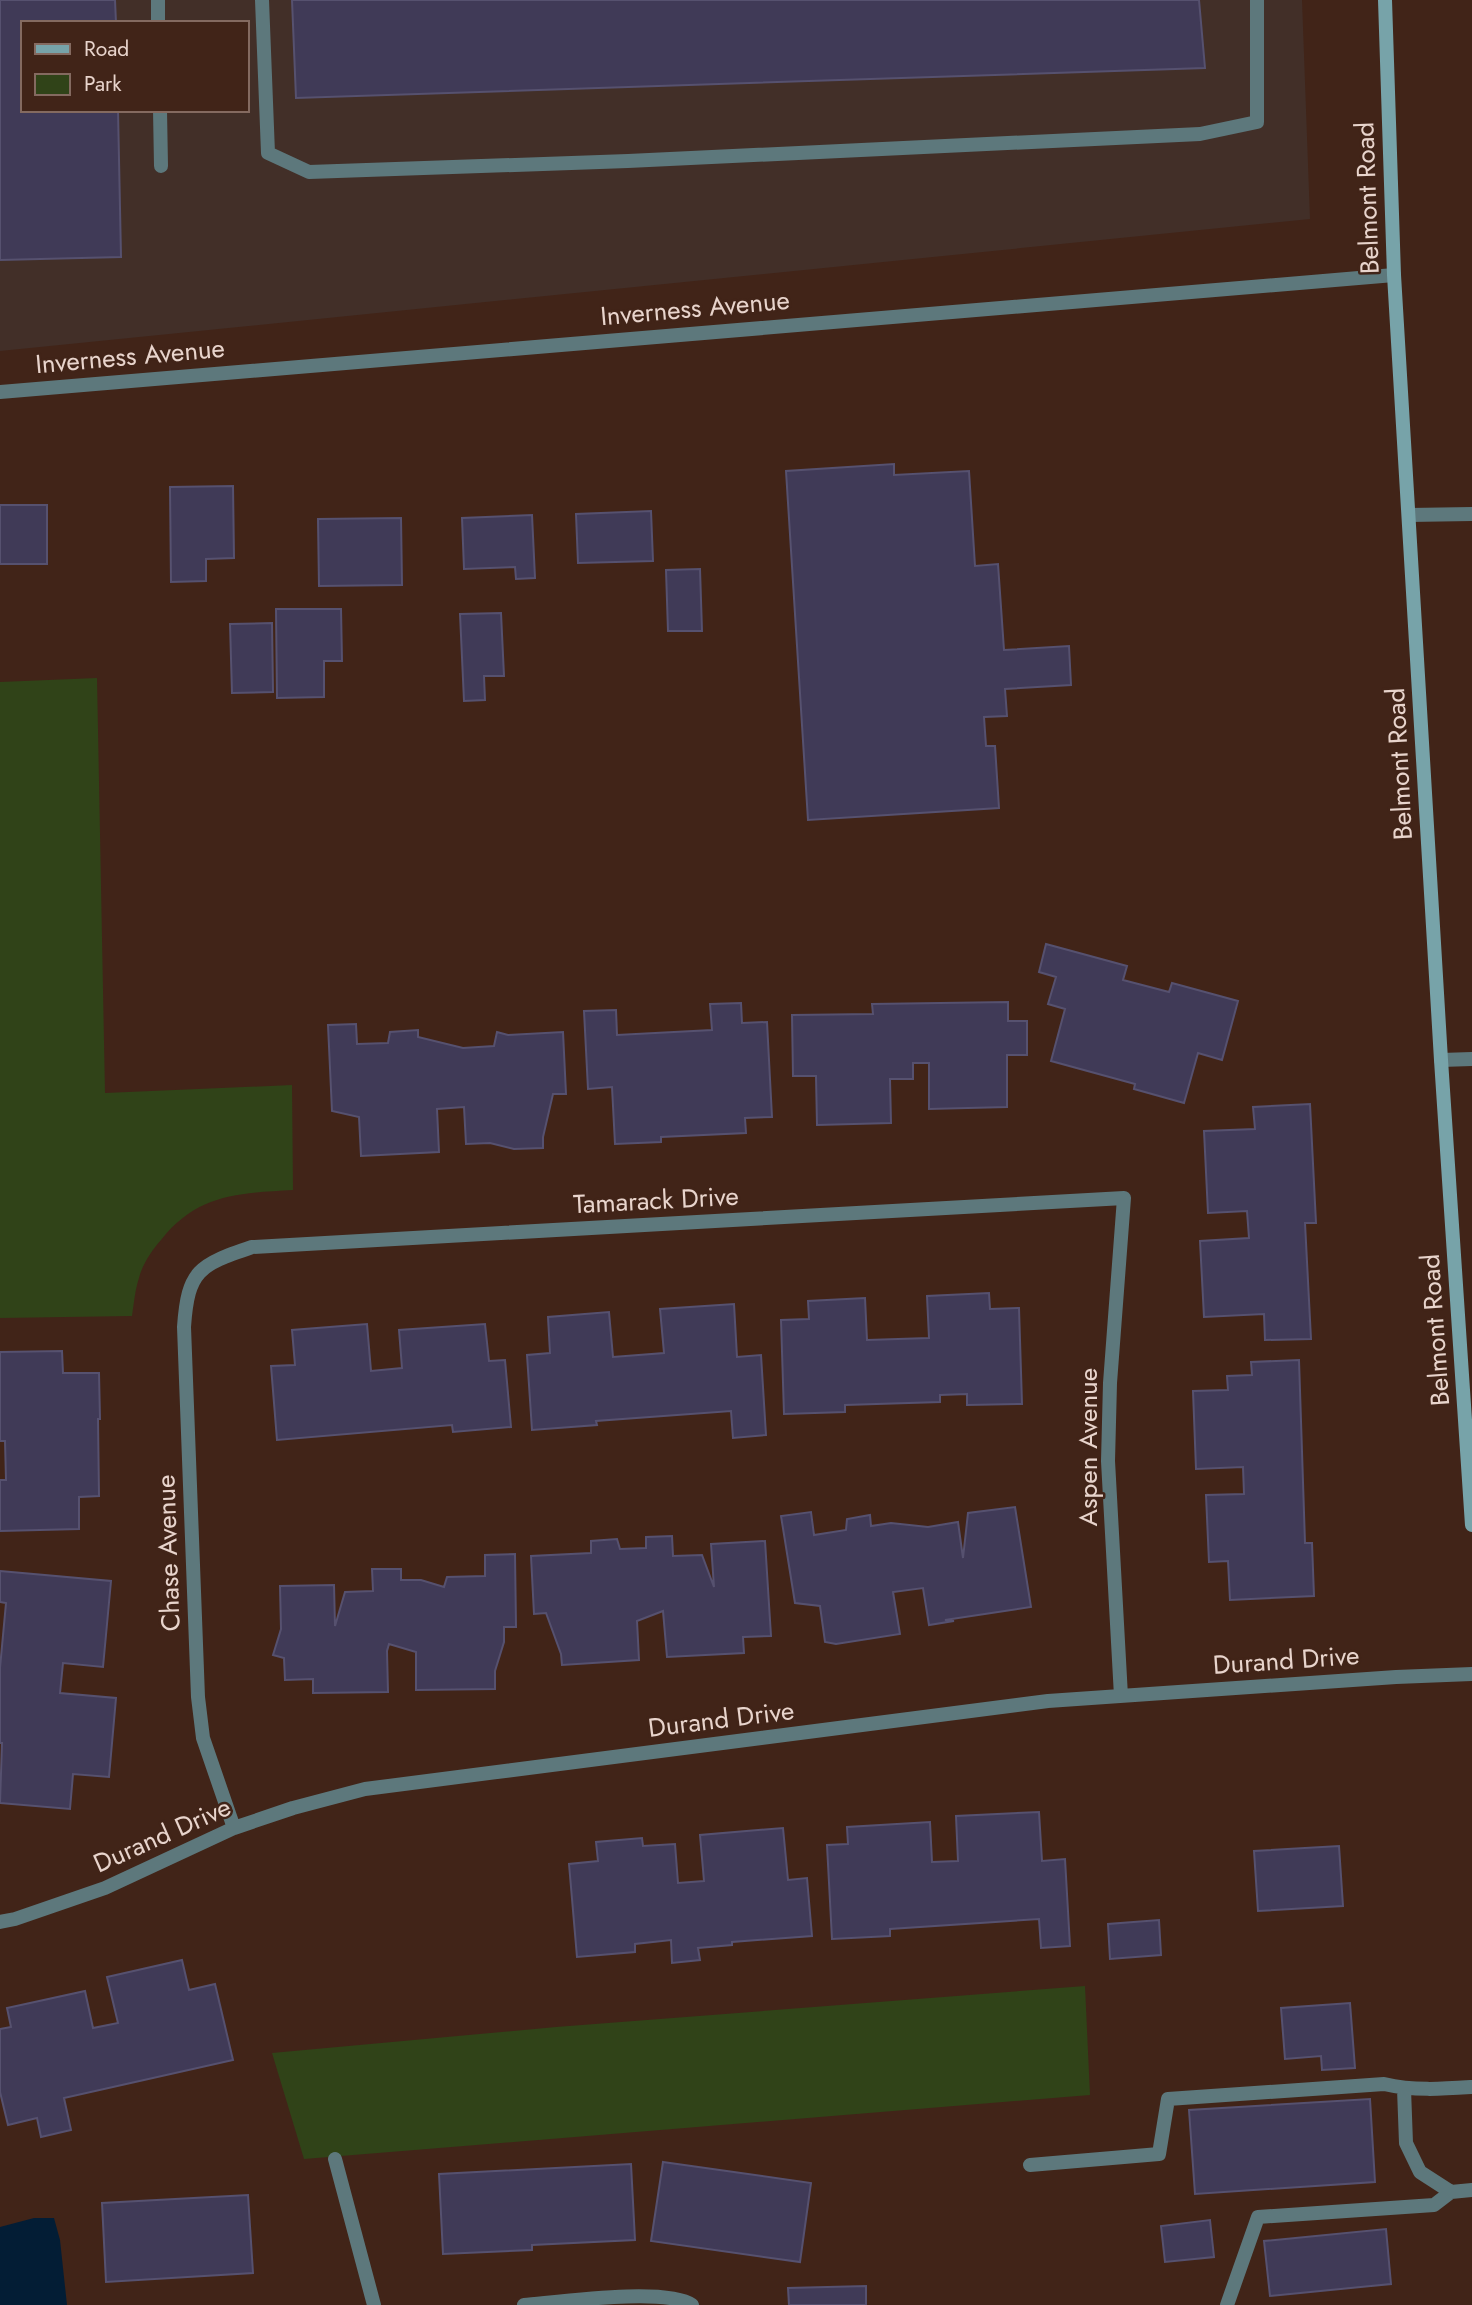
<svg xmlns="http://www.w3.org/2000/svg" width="1472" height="2305" viewBox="0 0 1472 2305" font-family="Jost,sans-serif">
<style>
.industrial{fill:#422f28;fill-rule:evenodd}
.green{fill:#304318}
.water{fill:#031d35}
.building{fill:#403a57;stroke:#56516f;stroke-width:2}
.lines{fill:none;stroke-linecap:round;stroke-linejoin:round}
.service{stroke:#5d787c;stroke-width:14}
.minor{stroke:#5d787c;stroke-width:14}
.secondary{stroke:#77a3a9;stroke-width:14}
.labels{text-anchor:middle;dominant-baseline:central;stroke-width:5;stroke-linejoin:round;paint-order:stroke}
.street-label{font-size:26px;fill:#e8d4cc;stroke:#412418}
</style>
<rect width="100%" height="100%" fill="#412418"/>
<path class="industrial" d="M0 0H1302L1310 219 0 351ZM23 23H247V110H23Z"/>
<path class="green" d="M97 678 105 1093 292 1085 293 1190C239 1193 197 1194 161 1240 152 1250 142 1265 139 1278 135 1290 134 1303 132 1316L0 1318V682Z
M1085 1986 1090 2095 304 2159 272 2053 556 2027Z"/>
<path class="water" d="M34 2218H54L60 2240 67 2305H0V2227Z"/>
<path class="building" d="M0 0H115L116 23H23V110H118L121 257 0 260Z
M292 0H1199L1205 68 296 98Z
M894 464V475L969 471 975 566 998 564 1004 650 1069 646 1071 685 1005 689 1007 716 984 717 986 746H995L999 808 808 820 786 471Z
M233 486 234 558 206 559V581L171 582 170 487Z
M0 505H47V564H0Z
M651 511 653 561 578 563 576 514Z
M532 515 535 578 516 579 515 567 464 569 462 518Z
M401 518 402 585 319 586 318 519Z
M700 569 702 631H668L666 570Z
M276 609H341L342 661H324V697L277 698Z
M501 613 504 676H484L485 700 464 701 460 614Z
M272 623 273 692 232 693 230 624Z
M1046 944 1127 966 1123 980 1169 992 1172 983 1238 1001 1222 1060 1198 1053 1184 1103 1134 1089 1135 1084 1051 1061 1065 1009 1048 1004 1056 977 1039 972Z
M1008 1002V1021H1027V1055H1007V1107L929 1109V1063H913V1079H890L891 1123 817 1125 816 1076H793L792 1015 873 1014 872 1004Z
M741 1003 742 1023 767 1022 772 1117 745 1118 746 1133 661 1137V1142L615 1144 612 1087 588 1089 584 1011 616 1010 617 1035 712 1030 710 1004Z
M356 1024 357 1044 388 1043 390 1032 418 1030V1037L463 1048 494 1046 497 1032 508 1035 563 1032 566 1094H553L543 1137V1148L514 1149 490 1143 466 1144 464 1107 437 1109 439 1152 361 1156 359 1117 332 1111 328 1025Z
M1310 1104 1316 1223H1305L1311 1339 1265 1340 1264 1314 1204 1317 1200 1241 1249 1238 1247 1211 1208 1213 1204 1131 1255 1129 1253 1107Z
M989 1293 990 1309 1019 1308 1022 1404 967 1405V1394L940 1395V1402L845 1405V1412L784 1414 781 1320 809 1319 808 1301 865 1298 867 1340 929 1338 927 1296Z
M734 1304 737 1357 761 1355 766 1435 733 1438 731 1411 596 1421 597 1425 532 1430 527 1355 550 1353 548 1317 609 1312 613 1357 664 1353 660 1309Z
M367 1324 371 1371 402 1368 399 1330 485 1324 489 1361 505 1360 511 1427 453 1432 452 1425 277 1440 271 1366 295 1365 292 1330Z
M62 1351 63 1373H99L100 1419H98L99 1496 79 1497V1529L0 1531V1480H6L5 1441H0V1352Z
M1299 1360 1305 1543H1312L1314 1596 1230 1600 1228 1561 1209 1562 1206 1495 1244 1494 1243 1467 1196 1469 1193 1391 1228 1390 1227 1376 1252 1375 1251 1362Z
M1015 1507 1031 1607 945 1620 954 1621 929 1625 923 1588 893 1592 900 1634 836 1644 825 1642 820 1606 795 1603 781 1516 811 1512 814 1535 846 1530 847 1519 870 1515 871 1526 891 1523 928 1527 958 1522 963 1558 968 1513Z
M672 1536 673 1556 702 1555 714 1587 711 1544 765 1541 771 1636 743 1637 744 1653 667 1657 663 1611 637 1621 639 1660 562 1665 561 1654 546 1613 534 1614 531 1556 591 1553V1541L617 1539 620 1549 646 1548V1537Z
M515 1554 516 1627H504V1642L495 1671V1689L416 1690V1652L389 1644 387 1651 388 1692 313 1693V1679L285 1680 284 1658 273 1655 281 1629 280 1586 334 1585 335 1626 345 1592 373 1591 372 1569H401V1580H421L444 1587 447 1577 485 1576V1555Z
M0 1571 111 1581 103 1667 63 1663 60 1693 116 1698 109 1777 73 1774 70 1809 0 1803 2 1743H0V1668L6 1603 0 1602Z
M1039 1812 1042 1861 1065 1859 1070 1946 1041 1948 1039 1919 890 1929V1936L832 1939 827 1845 848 1844 847 1827 930 1822 932 1862 958 1861 956 1816Z
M783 1828 788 1880 807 1878 812 1936 732 1942V1945L698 1948 700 1960 672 1963 671 1940 635 1944V1952L577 1957 569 1864 598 1861 596 1842 642 1838 643 1846 675 1844 678 1883 704 1881 700 1835Z
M1339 1846 1343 1906 1258 1911 1254 1851Z
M1159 1920 1161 1955 1110 1959 1108 1924Z
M182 1960 189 1990 215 1984 233 2060 64 2098 71 2130 41 2137 37 2118 8 2125 0 2092V2029L11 2027 7 2008 85 1991 93 2028 118 2023 107 1977Z
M1350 2003 1355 2068 1322 2070 1321 2056 1285 2059 1281 2008Z
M1370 2099 1375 2182 1195 2194 1189 2110Z
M663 2162 811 2183 800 2262 651 2241Z
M631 2164 635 2240 532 2245V2250L443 2254 439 2174Z
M248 2195 253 2273 106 2282 102 2203Z
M1210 2220 1214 2257 1165 2262 1161 2226Z
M1386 2229 1391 2284 1270 2296 1264 2241Z
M866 2286V2305H789L788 2288Z"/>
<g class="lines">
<path class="service" d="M158 0V23
M262 0 268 153 309 172 628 161 1200 134 1257 122V0
M160 110 161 166
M1404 2089 1406 2143 1420 2172 1451 2192
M1030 2165 1159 2154 1168 2099 1384 2084C1414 2091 1442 2089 1472 2087
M1227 2305 1258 2217 1434 2205 1451 2192 1472 2190"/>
<path class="minor" d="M0 392 1394 275
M1409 515 1472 514
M1441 1060 1472 1059
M234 1828 203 1738 198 1697 184 1327C188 1270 199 1265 252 1247L1124 1198 1110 1383 1108 1461 1121 1696
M0 1922 15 1919 105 1888 234 1828 293 1808 365 1789 1048 1701 1396 1677 1472 1674
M335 2159 374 2305
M524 2305C559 2302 666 2287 692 2305"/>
<path class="secondary" d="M1385 0 1394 275 1441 1060 1472 1525"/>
</g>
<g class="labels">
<g class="street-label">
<text transform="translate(1367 198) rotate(-92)">Belmont Road</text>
<text transform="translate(695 308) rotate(-5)">Inverness Avenue</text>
<text transform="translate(130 356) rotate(-5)">Inverness Avenue</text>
<text transform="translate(1399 764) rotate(-93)">Belmont Road</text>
<text transform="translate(656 1200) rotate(-3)">Tamarack Drive</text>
<text transform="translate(1435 1330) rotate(-94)">Belmont Road</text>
<text transform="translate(1088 1447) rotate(-90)">Aspen Avenue</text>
<text transform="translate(168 1553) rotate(-92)">Chase Avenue</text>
<text transform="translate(1286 1660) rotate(-4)">Durand Drive</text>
<text transform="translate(721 1719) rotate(-7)">Durand Drive</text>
<text transform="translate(162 1835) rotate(-24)">Durand Drive</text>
</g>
</g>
<rect x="21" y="21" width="228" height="91" fill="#412418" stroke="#846a60" stroke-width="2"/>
<rect x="35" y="44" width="35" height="10" fill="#77a3a9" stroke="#846a60" stroke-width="2"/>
<text x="84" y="56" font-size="21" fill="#e8d4cc">Road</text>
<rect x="35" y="74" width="35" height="21" fill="#304318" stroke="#846a60" stroke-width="2"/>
<text x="84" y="91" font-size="21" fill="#e8d4cc">Park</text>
</svg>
